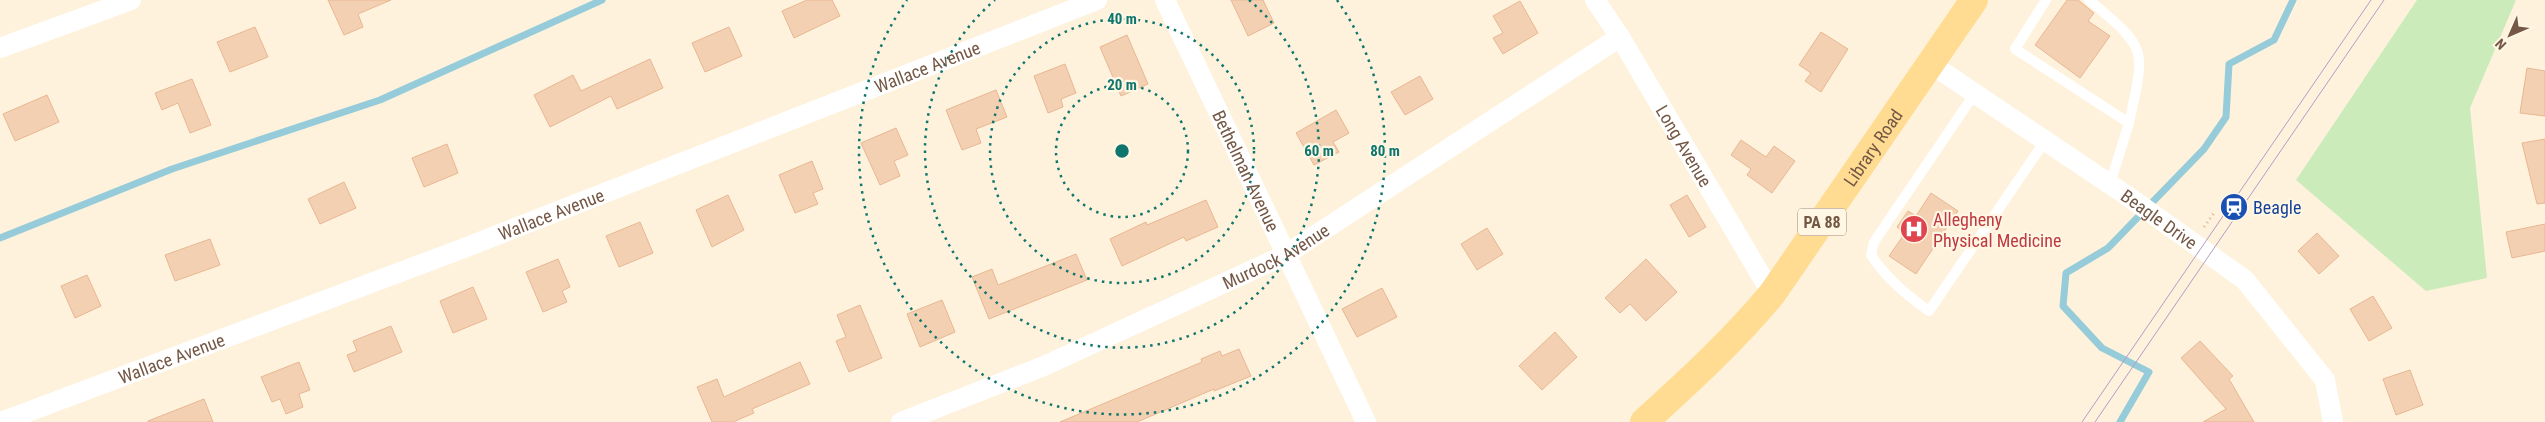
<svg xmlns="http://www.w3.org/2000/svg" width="2545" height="422" viewBox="0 0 2545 422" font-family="'Roboto Condensed',sans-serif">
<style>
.green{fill:#ccebbb}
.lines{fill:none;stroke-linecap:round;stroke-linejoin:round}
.stream{stroke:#96ccda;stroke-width:7}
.building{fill:#f4d0b2;stroke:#e8b792}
.path{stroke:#d8b396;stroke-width:3;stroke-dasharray:1 4;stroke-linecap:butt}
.service{stroke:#fff;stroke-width:10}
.minor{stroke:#fff;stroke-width:20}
.primary{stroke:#ffdc92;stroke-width:28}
.tram{stroke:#b59cc6;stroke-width:1}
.ring{fill:none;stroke:#0f766e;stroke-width:2.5;stroke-dasharray:2.5 5}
.labels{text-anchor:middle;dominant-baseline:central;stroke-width:4.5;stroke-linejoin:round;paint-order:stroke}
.shield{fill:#fff6e4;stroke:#9e8774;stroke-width:1}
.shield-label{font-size:16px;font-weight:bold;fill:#745744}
.street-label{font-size:18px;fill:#745744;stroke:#fff6e4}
.transit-label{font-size:18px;fill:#164399;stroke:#fff6e4;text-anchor:start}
.health-label{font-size:18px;fill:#be3a42;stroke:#fff6e4;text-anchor:start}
.centre{fill:#0f766e;stroke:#fff6e4;stroke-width:2.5}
.ring-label{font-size:15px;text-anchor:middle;font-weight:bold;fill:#0f766e;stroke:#fff6e4;stroke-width:4.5;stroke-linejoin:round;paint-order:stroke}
</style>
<rect width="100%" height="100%" fill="#fef2dc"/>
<path class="green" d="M2417 0H2516L2470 108 2487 278 2426 291 2296 180Z"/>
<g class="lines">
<path class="stream" d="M0 238 172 169 380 100 602 0
M2120 422 2149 372 2102 348 2063 306 2066 273 2108 248 2204 149 2226 117 2229 64 2274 40 2293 0"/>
</g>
<path class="building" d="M328 0H391L358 14 363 27 344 35Z
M807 0H832L840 16 794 38 782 11Z
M1231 0H1263L1274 23 1248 36Z
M2067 0H2078L2083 4 2094 13 2088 21 2110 36 2080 78 2035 45Z
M1520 1 1538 33 1503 54 1493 38 1503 33 1493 16Z
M255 27 268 57 230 72 217 42Z
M729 27 742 56 705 72 692 43Z
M1821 32 1848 49 1821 92 1805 81 1811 73 1799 65Z
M1127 35 1148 84 1121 96 1100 47Z
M650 59 663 88 617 109 611 96 550 127 534 95 573 75 581 91Z
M1065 64 1076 93 1061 99 1063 107 1048 113 1034 76Z
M2527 68 2545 71V116L2520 113Z
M1420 76 1433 99 1405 115 1391 92Z
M192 79 211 125 190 133 178 103 162 110 155 93Z
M996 90 1007 117 976 129 981 143 962 150 946 110Z
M47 95 59 122 15 141 3 114Z
M1336 110 1349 133 1333 142 1339 152 1314 165 1296 133Z
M896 128 908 155 894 161 900 176 880 185 861 143Z
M2545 139V203L2537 204 2522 143Z
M1741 140 1766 157 1774 146 1795 161 1772 193 1747 175 1751 169 1731 155Z
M447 144 458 173 424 187 412 158Z
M812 161 823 189 813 193 818 204 795 213 779 175Z
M344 182 356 208 320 224 308 199Z
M1931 193 1958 211 1916 274 1889 256 1905 233 1897 227 1908 211 1916 216Z
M728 195 744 230 712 247 696 210Z
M1687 195 1706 227 1689 237 1670 205Z
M1206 200 1218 227 1186 241 1184 237 1122 266 1110 239 1146 222 1147 225Z
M640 222 653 253 619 267 606 236Z
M2545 224V251L2512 258 2506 232Z
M1487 228 1503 254 1477 270 1461 244Z
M2317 233 2339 256 2319 274 2298 251Z
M210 239 220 265 175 281 165 255Z
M1076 254 1087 280 989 319 972 277 992 269 998 285Z
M558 259 570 287 562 291 567 302 543 312 526 272Z
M1646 259 1677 292 1646 321 1630 304 1620 313 1605 298Z
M87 275 101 306 75 318 61 286Z
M473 287 487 319 453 333 440 301Z
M1382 288 1397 317 1357 337 1342 309Z
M2373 296 2392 328 2369 341 2350 309Z
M942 300 955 332 920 347 907 314Z
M860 305 882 358 849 372 836 341 846 337 837 315Z
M391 326 402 352 354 372 347 355 357 351 353 341Z
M1555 332 1577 357 1542 390 1519 366Z
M2200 341 2233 376 2229 379 2254 422H2203L2226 409 2181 358Z
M1239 349 1251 376 1214 391V389L1137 422H1060L1202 362 1201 359 1220 351 1222 356Z
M299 362 310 390 299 394 303 407 286 414 280 399 272 402 261 377Z
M800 362 810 384 752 409 754 413 733 422H712L697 387 717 379 724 397Z
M2410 370 2423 405 2396 415 2383 379Z
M204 399 213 422H148V421Z"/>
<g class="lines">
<path class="path" d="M2204 227 2214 213"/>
<path class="service" d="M2046 0 2015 49 2129 123 2110 184
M2089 0C2149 50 2145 48 2129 123
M1975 93 1874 242 1871 255C1886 278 1906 295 1929 311L2045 141"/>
<g class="minor">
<path id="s1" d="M1165 0 1366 422"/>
<path id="s2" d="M1595 0 1620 37 1772 294"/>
<path d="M0 48 131 0"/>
<path id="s3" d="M1931 64 2126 195 2245 280 2325 380 2333 422"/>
<path id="s4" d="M1 422 459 250 1097 0"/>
<path id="s5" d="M901 422 1044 366 1285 255 1620 37"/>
</g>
<path class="primary" id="s6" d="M1644 422C1689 381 1733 341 1772 294L1974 0"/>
<path class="tram" d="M2082 422 2371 0
M2095 422 2384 0"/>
</g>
<g class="ring">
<circle cx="1122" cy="151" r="66"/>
<circle cx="1122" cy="151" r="132"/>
<path d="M1249 0A197 197 0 1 1 995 0"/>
<path d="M1337 0A263 263 0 1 1 907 0"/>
</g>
<defs>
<symbol id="station-disc" viewBox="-11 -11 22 22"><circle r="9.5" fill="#1a4fb4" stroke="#fff6e4"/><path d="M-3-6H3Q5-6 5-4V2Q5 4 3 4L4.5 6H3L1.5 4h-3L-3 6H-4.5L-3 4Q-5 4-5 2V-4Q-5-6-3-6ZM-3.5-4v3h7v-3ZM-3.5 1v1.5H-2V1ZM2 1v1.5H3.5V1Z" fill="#fff"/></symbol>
<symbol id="hospital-disc" viewBox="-11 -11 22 22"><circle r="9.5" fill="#e0444e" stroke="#fff6e4"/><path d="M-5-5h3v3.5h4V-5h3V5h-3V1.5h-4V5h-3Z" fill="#fff"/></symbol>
</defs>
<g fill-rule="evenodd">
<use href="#station-disc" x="2218" y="191" width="32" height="32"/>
<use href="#hospital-disc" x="1898" y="213" width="32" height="32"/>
</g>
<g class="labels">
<rect class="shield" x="1798" y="208.5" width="48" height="27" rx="4"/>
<g class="shield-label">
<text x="1822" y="222">PA 88</text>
</g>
<g class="street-label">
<text stroke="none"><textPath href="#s4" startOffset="992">Wallace Avenue</textPath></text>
<text stroke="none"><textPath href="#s2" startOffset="171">Long Avenue</textPath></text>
<text stroke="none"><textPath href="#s6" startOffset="359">Library Road</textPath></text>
<text stroke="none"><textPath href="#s1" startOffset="189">Bethelman Avenue</textPath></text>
<text stroke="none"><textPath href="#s4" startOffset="588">Wallace Avenue</textPath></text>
<text stroke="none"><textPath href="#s3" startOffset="276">Beagle Drive</textPath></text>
<text stroke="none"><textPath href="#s5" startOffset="410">Murdock Avenue</textPath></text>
<text stroke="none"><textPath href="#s4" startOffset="182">Wallace Avenue</textPath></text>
</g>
<g class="transit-label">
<text x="2253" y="207">Beagle</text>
</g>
<g class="health-label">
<text x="1933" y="219">Allegheny<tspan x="1933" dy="21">Physical Medicine</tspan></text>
</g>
</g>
<circle cx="1122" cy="151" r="8" class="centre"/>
<g class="ring-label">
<text x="1122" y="24">40 m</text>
<text x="1122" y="90">20 m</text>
<text x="1319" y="156">60 m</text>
<text x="1385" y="156">80 m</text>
</g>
<g transform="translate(2510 35) rotate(225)" stroke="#fff6e4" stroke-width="4" paint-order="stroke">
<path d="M0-4L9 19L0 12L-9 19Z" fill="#745744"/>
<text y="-8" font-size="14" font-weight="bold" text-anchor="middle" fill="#745744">N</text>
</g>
</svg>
